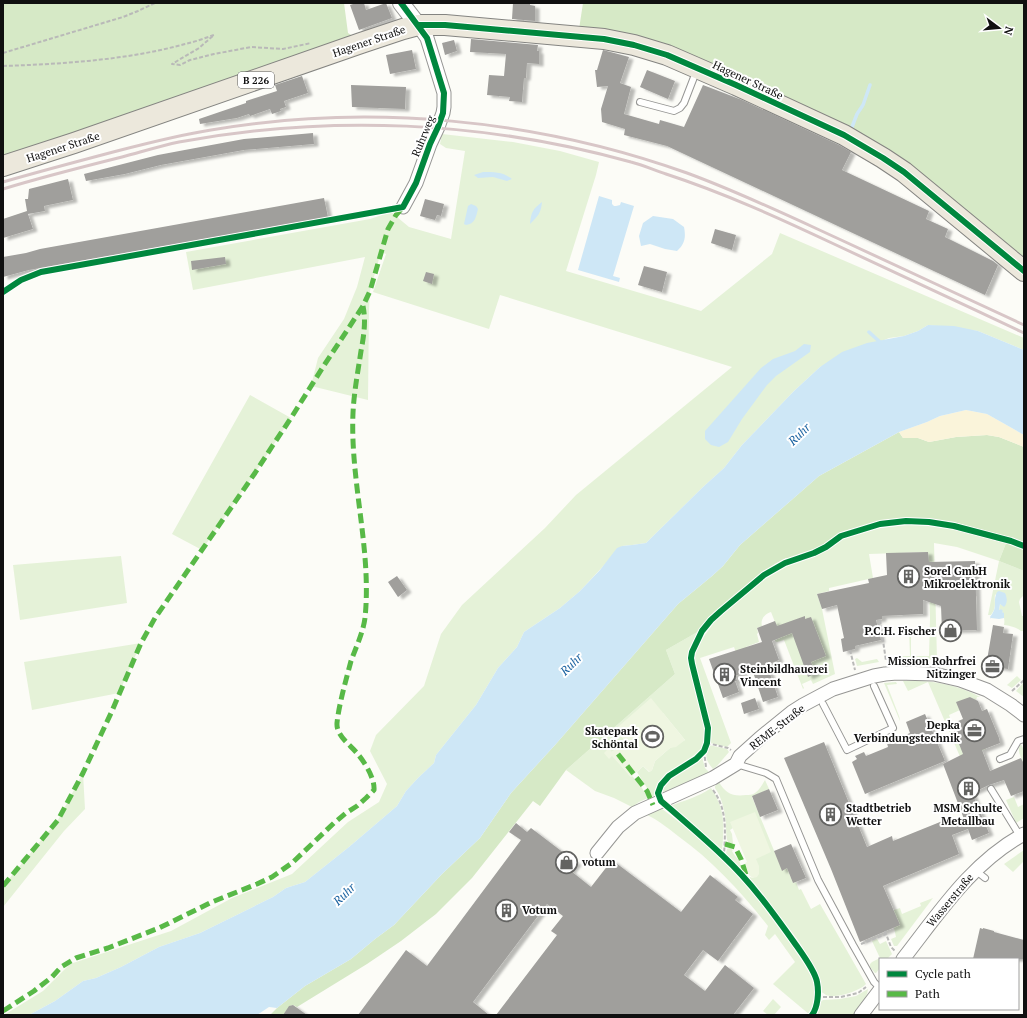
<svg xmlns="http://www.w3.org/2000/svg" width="1027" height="1018" viewBox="0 0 1027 1018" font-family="'PT Serif',serif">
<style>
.green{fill:#e5f2d8}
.forest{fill:#d6e9c6}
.sand{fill:#faf4da}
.pitch{fill:#eff6e1}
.water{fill:#cee7f6}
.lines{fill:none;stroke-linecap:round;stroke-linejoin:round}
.stream{stroke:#cee7f6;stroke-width:3.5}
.building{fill:#a09f9c;filter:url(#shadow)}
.service-casing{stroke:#969694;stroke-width:8}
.minor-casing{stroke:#969694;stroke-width:15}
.tertiary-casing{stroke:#969694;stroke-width:18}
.primary-casing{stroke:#848481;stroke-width:22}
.path{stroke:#b9b9b8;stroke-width:2;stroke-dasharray:4 2;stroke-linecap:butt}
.service{stroke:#fffffe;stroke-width:6}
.minor{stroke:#fffffe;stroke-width:13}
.tertiary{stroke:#fffffe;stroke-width:16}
.primary{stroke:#ece8dc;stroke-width:20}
.rail{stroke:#d8c6c7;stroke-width:3}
.quiet{stroke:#58b947;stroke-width:5;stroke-dasharray:10 5;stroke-linecap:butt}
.cycleway-casing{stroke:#fff;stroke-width:8}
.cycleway{stroke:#00873e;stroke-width:6}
.labels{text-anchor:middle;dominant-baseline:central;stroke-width:4;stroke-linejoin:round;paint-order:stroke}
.shield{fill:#fff;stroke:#585858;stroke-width:1}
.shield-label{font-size:10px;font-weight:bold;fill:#101010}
.street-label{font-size:11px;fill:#101010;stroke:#fff}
.poi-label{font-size:11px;font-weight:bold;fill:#101010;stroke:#fff;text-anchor:start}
.water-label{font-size:12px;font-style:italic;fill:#1b63a1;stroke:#fff}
</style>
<defs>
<filter id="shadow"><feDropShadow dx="4.5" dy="2.5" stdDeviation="1" flood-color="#0004"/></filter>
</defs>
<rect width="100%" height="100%" fill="#fcfcf7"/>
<path class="green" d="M442 134 513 142 560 151 599 162 596 175 566 271 701 311 772 254 780 233 1024 338V350L978 331 928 325 918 331 904 336 889 338 820 367 794 391 742 445 724 468 703 487 646 543 632 545 622 546 580 591 560 608 524 632 517 647 498 668 476 705 436 755 434 763 418 778 406 791 397 806 349 847 305 882 286 888 273 897 200 933 159 947 121 967 96 978 83 981 55 1001 29 1015H4L43 991 70 964 171 931 232 898 292 874 348 822 379 802 387 784 370 751 376 735 424 686 441 634 462 605 545 528 576 495 732 367 500 295 489 329 373 292 386 254 381 252 370 291 369 310 368 400 311 386 318 358 344 319 357 287 365 257 193 290 186 252 370 219 391 212 409 227 451 239 465 151 446 148 440 144Z
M250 395 291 418 255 473 202 550 172 534Z
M907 525C941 525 974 533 1006 543L999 561 1024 571V595L1020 599 1019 602 1022 616H1024V631H1021C1016 627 1011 626 1004 625 1005 620 1004 617 1002 611L999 610 1000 604 1004 606 995 594C994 603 997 607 991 615H988L999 561 957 547 934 543 937 660 914 658H900L903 656H910L909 628 911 631V656H929L930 618 928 552 869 554 873 578 829 588V591L817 594 822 609 835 674 813 684 811 680 802 684 804 688 803 689 784 640 777 642 775 641V640L781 637 771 612C765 614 760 619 762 626L757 628 758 633 757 634 759 642 746 647 749 655 739 661 734 647 700 658 731 743 727 747 710 743 711 737V724L694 658 695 651 702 639 718 617 761 582 783 566 793 562 815 556 821 553 846 537 880 528Z
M121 556 127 603 20 620 13 565Z
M701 630 694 640 689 651 688 657 693 681 702 711 704 729V743L701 750 698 753 684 762 662 779 656 787 654 796H652L637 772 643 766 649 772 652 770 655 761 670 748 685 740 663 713 621 736 626 741 612 752V755L631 777 632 776 639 783 648 798 639 802 632 807 614 798 595 791 566 770 675 674 666 650Z
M141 643 119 693 32 710 24 662Z
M857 658 862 662 877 659 879 662 857 666 855 659Z
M1017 676 1021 680 1012 688 1007 685Z
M903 681C929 680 957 684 980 697H977L976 700 970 697 960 710 949 715 952 723 951 724 963 753 984 744 986 749 961 759 928 682 908 691Z
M896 682 897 684 887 685 899 716 900 720V721L884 683Z
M1023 683 1024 684V697L1016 691Z
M1021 744 1024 750V764C1021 757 1016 750 1021 744Z
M709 745 727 749 729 752 717 766 713 769C705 759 705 757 709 745Z
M702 757 705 768 709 772 697 781 686 786 663 792C663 790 662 788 663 786 667 779 694 763 702 757Z
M83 773 85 809 64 831 3 907V886L58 820Z
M765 780 769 789 752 797 782 870 787 868 793 883 796 882 799 890 801 889 811 909 820 904 846 949 866 984C860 991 835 999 826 995 824 994 822 992 820 991L819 979 812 963 798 940 774 909 749 880 750 877 753 878 759 870C756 854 740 836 731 822L733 828 730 830 732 834 733 843 731 844C729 843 728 842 727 840 726 835 726 829 726 824 725 812 722 797 715 788V786L719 782C725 793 733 797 746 795 749 795 752 795 755 793 760 789 762 785 765 780Z
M711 788C726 810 724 826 722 851L701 832 669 806C684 801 698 797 711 788Z
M1014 797 1018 807 1024 804V818L1016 823 1006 800Z
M661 808C676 820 692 831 706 844 737 873 765 905 789 940 798 953 808 965 813 979 816 990 814 1005 810 1015L773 984 795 962 775 934 769 940 765 935 768 926C741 892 713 861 678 836 668 828 658 820 647 815L653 811Z
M730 848 733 850 732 851C735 858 742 860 741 870L727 856 726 853 727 849Z
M1024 850V861L1013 872 1004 864Z
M933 898 897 946H894L891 939 896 937 894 928V910L900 908 902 914 921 906 920 903Z
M877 939 880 944 886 941 892 954 887 959H880V968L876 973H875L870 967V964L872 962 880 958 872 941Z
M868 989C867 1000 860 1007 854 1015H817L818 1004 823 1000 840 999 856 996Z
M773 999 781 1007 774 1015H768L763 1011Z"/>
<path class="forest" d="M3 3H344L348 33 359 40 3 161Z
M583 3H1024V264L900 163 736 85 578 36Z
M899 432 903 438H918L929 442 956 437 987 435 999 437 1024 447V571L999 561 1008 538 954 522 927 519 906 518 882 521 844 531 817 549 799 554 793 560 786 558 775 564 763 573 718 609 701 630 666 650 675 674 566 770 540 806 533 801 472 878 436 914 401 941 367 964 297 1007 293 1005 290 1006 283 1015H270L277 1008 305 986 351 959 375 939 394 925 442 874 480 838 511 793 555 745 678 604 712 576 723 566 740 545 819 476Z"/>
<path class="sand" d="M966 410 987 414 1024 435V447L999 437 987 435 956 437 929 442 918 438H903L899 432 927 422 940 416Z"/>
<path class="pitch" d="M651 698 685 740 676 747 670 748 655 761 652 770 650 772 643 766 631 777 612 756 609 759 604 753 609 748 612 752 626 741 621 736 617 739 611 733Z
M755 812 771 852 756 859 759 866V874L757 877 753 878 749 875 745 863 747 862 730 822Z"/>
<path class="water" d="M483 172C495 172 503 172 512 179L507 181 493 177 478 178 474 175Z
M599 196 612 200V204L614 206H616L620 205 621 202 634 206 613 276 620 278 619 282 578 270Z
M542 202C541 213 538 216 530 224 531 212 533 209 542 202Z
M471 204 476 206 478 209C476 217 475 224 466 225L464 224 468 206Z
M653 216 673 219 684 227C686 237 685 244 677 251L665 249 650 244 641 246 639 236 643 223Z
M928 325 954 326 978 331 1024 350V435L987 414 966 410 940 416 927 422 899 432 819 476 740 545 723 566 712 576 678 604 555 745 511 793 480 838 442 874 394 925 375 939 351 959 305 986 277 1008 269 1007 257 1015H29L55 1001 83 981 96 978 121 967 159 947 200 933 273 897 286 888 305 882 349 847 397 806 406 791 418 778 434 763 436 755 476 705 498 668 517 647 524 632 560 608 580 591 600 570 617 548 622 546 632 545 646 543 703 487 724 468 742 445 794 391 820 367 842 352 867 343 904 336 918 331Z
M804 344 811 345 810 352 776 376 767 385 742 419 728 442 719 447 711 445 705 439V431L761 368 773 359 795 351Z
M999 591 1005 593C1007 597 1008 603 1004 607L1000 604 999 610H1000L1001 609 1003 611 1002 612 1004 613V618L999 619 991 618V619L990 617C999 605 992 603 997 592Z"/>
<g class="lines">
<path class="stream" d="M852 127 857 114 863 105 870 85
M869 332 881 343"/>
</g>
<path class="building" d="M356 3H364L366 10 386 3 392 18 359 30 350 5Z
M513 3H530V5L535 6V21L512 19Z
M471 39 538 45 537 51H539V64L527 63 526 78H524L522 102 509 101 510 97 487 95 489 75 504 76 506 54 470 52Z
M454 40 457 51 445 55 442 43Z
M412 50 416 69 390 74 386 55Z
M603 50 629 57 620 83 631 87 624 114 659 124 660 120 684 127 703 85 742 100 839 145 851 152 842 170 929 211 926 219 948 229 945 237 993 261 998 265 985 295 667 146 624 135 625 129 602 122 601 109 608 86 597 87 595 70H597Z
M647 70 675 81 668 99 640 87Z
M302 76 308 93 284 101 286 107 280 109 281 111 272 114 270 109 250 116 249 114 237 118 200 124 199 119 246 103V101L277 91 275 85Z
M351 85 406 87 405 109 352 107Z
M313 133 314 144 244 150 161 165 125 174 86 181 84 174 158 155 206 146 244 139Z
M68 179 73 200 44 206 45 211 28 214 33 229 3 238V219L27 211 25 199H28L29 189Z
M324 198 328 217 29 270 3 277V257L26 253 40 249Z
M425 199 444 204 441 216 437 215 435 220 420 216Z
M715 229 736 235 732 250 711 243Z
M225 257 226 264 192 270 191 261Z
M644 266 667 272 662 292 638 285Z
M426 272 434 274 432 284 423 281Z
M928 552 929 562 975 561 977 630 942 631 941 606 923 600V614L882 616V619L876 620 881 640 855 646V649L843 652 841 639 844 638 837 605 822 609 817 594 869 583 868 579 887 575 886 553Z
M397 576 407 590 398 597 388 582Z
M805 616V619L811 617 826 656 811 662 816 673 808 677 792 633 772 641 779 660 767 665 778 697 763 702 752 669 735 676 737 681H735L739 692 723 698 709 659 762 642 757 628 775 621 777 626Z
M993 625 1004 627 1003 633 1013 634 1008 669 986 666Z
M970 697 978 701 982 711 987 709 999 738 1000 743 982 750 990 771 1021 758 1024 764V791L1011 796 1004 780 989 785 972 793 989 833 972 840 968 829 952 835 959 854 883 886 900 925 860 942 831 869 784 758 824 742 867 847 892 836 893 841 945 820 948 826 964 819 943 764 963 754 951 724 963 719 956 702Z
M755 698 759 709 744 714 741 703Z
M925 714 945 761 865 794 852 762 857 759 855 756 864 752 866 756 888 747 887 743 910 733 906 722Z
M769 789 778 810 760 817 752 796Z
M516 823 527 832 531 828 577 863 571 871 591 887 612 860 681 912 710 875 738 897 735 900 753 914 718 961 703 950 684 975 705 991 725 965 754 988 733 1015H496L557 935 551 931 563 916 547 904 473 1002 489 1015H358L406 950 427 966 521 840 509 832Z
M791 844 806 878 793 883 787 868 782 871 774 851Z
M980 928 983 929V928L994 931V932L1024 940V959H973Z
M293 1005 307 1015H283L289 1006Z"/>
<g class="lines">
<defs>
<path id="service" d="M640 102 674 111 680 108 684 103 696 72
M823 704 847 750 893 728 874 686
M1000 759 1010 755 1018 741 1024 739
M736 764 766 773 776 779 818 880 853 945 874 982 880 988
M991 789 1020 836
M975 870 985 878"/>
<path id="minor" d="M403 207 416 183 430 144 438 127 443 113 444 107V93L427 38 418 25
M597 853 618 827 635 813 713 778 736 764 740 756 760 738 792 712 803 705 833 689 874 676 885 674 897 673 934 674 960 680 987 690 1011 705 1024 715
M903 959C939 913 971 863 1024 834
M861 1015 880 990"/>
<path id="tertiary" d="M401 3 418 25"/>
<path id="primary" d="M3 166 74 143 361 43 403 29 418 25H445L604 39 634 45 667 55 736 85 844 135 883 158 904 172 1024 271"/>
</defs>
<use href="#service" class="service-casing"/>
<use href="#minor" class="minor-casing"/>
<use href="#tertiary" class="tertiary-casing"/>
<use href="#primary" class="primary-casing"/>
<path class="path" d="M3 53 123 17 138 11 155 3
M3 66C63 64 127 60 185 44 195 42 205 38 214 35L199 48 172 64 180 65 190 60 214 54 251 47 283 49 311 43
M880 620 886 661
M850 650 855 670
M1012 691 1024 680
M707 743 728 748 731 750
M704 751 706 767 707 768
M713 790C728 810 725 833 724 856
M885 931 891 947 895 951
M861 944 886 934
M817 997H841L858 993 866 987"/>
<use href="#service" class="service"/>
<use href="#minor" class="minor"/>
<use href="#tertiary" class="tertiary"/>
<use href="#primary" class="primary"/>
<path class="rail" d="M3 182C41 171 79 161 117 151 148 143 179 135 211 130 369 103 536 119 687 173 739 192 789 216 839 239 901 268 962 296 1024 325
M3 189C42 177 82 167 122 157 141 152 160 146 179 142 329 114 484 121 631 162 643 165 654 170 666 174 724 193 779 218 834 244 898 274 961 303 1024 333"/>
<path class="quiet" d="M618 754 647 791 653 805
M725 844 735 847 741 859 747 878
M3 886 58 820 83 773 112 711 141 643 155 618 255 473 273 445 291 418 323 367 363 306 370 291 388 229 396 215 403 207
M3 1011 34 991 52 977 61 967 76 958 108 948 159 928 212 902 257 884 272 877 292 863 334 823 346 813 357 806 366 798 374 790C375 778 364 761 356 752 349 744 336 735 337 723 339 704 346 680 351 661 356 647 363 633 365 618 372 550 350 482 353 413 354 392 358 371 361 351 364 335 366 321 363 306"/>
<defs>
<path id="cycleway" d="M418 25H445L604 39 634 45 667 55 736 85 844 135 883 158 904 172 1024 271
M3 292 21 280 41 272 403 207 416 183 430 144 438 127 443 113 444 93 427 38 401 3
M812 1015C818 1007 819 992 817 982 815 971 803 955 796 945 774 914 751 882 723 856 703 837 682 819 661 801L658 793 661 785 669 776 696 759 704 751 707 743 708 728 692 664 691 658 692 652 702 631 711 620 721 611 764 575 785 563 814 553 826 547 841 536 880 524 906 521 929 522 954 526 1011 541 1024 546"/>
</defs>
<use href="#cycleway" class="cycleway-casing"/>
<use href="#cycleway" class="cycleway"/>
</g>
<defs>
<symbol id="building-ring" viewBox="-11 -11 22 22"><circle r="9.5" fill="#fff" stroke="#636361" stroke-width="1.5"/><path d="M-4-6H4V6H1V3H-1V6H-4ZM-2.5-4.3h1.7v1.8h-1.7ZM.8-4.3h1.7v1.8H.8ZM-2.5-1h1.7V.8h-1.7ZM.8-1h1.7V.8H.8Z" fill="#636361"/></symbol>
<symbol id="shop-ring" viewBox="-11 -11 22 22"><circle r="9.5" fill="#fff" stroke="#636361" stroke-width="1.5"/><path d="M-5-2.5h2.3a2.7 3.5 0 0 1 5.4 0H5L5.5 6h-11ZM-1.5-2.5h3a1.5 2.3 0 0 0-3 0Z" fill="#636361"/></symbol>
<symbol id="office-ring" viewBox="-11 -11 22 22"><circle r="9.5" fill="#fff" stroke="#636361" stroke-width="1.5"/><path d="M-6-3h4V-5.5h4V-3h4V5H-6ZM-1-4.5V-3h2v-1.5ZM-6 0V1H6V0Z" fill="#636361"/></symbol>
<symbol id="stadium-ring" viewBox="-11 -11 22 22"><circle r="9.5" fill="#fff" stroke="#636361" stroke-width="1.5"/><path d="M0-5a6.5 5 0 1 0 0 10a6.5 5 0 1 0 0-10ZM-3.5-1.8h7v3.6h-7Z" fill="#636361"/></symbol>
</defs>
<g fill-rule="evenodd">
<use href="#building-ring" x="896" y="564" width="25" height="25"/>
<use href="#shop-ring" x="938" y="618" width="25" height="25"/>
<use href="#office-ring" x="980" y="654" width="25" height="25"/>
<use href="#building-ring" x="712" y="662" width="25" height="25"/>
<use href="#office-ring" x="962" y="718" width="25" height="25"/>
<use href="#stadium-ring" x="640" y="724" width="25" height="25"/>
<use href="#building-ring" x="956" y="776" width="25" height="25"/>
<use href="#building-ring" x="818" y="802" width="25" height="25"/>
<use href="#shop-ring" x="554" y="850" width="25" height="25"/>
<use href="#building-ring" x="494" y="898" width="25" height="25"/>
</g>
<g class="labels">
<rect class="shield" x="238" y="72" width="36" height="16" rx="3"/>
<g class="shield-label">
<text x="256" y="80">B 226</text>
</g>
<g class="street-label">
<text transform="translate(369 41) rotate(-19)">Hagener Straße</text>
<text transform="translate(748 80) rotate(25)">Hagener Straße</text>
<text transform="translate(423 136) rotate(-68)">Ruhrweg</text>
<text transform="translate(63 147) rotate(-18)">Hagener Straße</text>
<text transform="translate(777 727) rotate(-38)">REME-Straße</text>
<text transform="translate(950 900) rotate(-50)">Wasserstraße</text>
</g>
<g class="poi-label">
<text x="924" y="571">Sorel GmbH<tspan x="924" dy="13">Mikroelektronik</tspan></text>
<text x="936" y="631" text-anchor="end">P.C.H. Fischer</text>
<text x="976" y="661" text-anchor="end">Mission Rohrfrei<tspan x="976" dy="13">Nitzinger</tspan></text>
<text x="740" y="669">Steinbildhauerei<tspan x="740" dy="13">Vincent</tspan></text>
<text x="960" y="725" text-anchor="end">Depka<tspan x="960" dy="13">Verbindungstechnik</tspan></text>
<text x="638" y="731" text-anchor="end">Skatepark<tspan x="638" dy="13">Schöntal</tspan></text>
<text x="846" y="808">Stadtbetrieb<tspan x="846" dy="13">Wetter</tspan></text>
<text x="968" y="808" text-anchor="middle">MSM Schulte<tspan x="968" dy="13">Metallbau</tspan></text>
<text x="582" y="862">votum</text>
<text x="522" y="910">Votum</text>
</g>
<g class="water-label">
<text transform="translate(799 434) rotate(-45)">Ruhr</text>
<text transform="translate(571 664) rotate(-45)">Ruhr</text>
<text transform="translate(344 894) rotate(-45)">Ruhr</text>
</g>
</g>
<rect width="1027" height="1018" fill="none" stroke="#101010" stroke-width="8"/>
<rect x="879" y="958" width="140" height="52" fill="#ffffff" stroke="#9f9f9f"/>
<rect x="887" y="971" width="20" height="6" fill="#00873e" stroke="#9f9f9f"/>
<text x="915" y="978" font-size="12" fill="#101010">Cycle path</text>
<rect x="887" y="991" width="20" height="6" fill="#58b947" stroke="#9f9f9f"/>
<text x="915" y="998" font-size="12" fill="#101010">Path</text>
<g transform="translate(999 28) rotate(106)" stroke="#ffffff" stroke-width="3" paint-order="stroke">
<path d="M0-3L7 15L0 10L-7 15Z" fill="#101010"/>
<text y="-6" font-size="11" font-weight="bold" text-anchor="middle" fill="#101010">N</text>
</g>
</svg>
